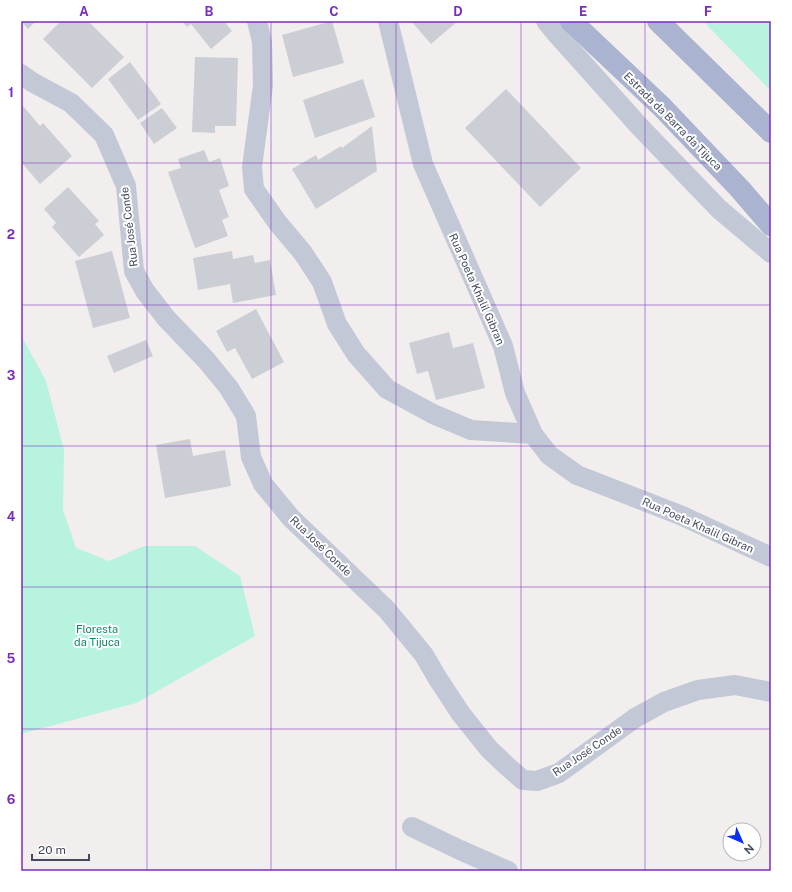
<svg xmlns="http://www.w3.org/2000/svg" width="792" height="892" viewBox="0 0 792 892" font-family="'Public Sans',sans-serif">
<style>
.green{fill:#b7f3df}
.building{fill:#ccced6}
.lines{fill:none;stroke-linecap:round;stroke-linejoin:round}
.minor{stroke:#c2c8d6;stroke-width:20}
.major{stroke:#aab3cf;stroke-width:22}
.grid{fill:none;stroke:#7b2cbf;stroke-width:1;stroke-opacity:0.55}
.labels{text-anchor:middle;dominant-baseline:central;stroke-width:4;stroke-linejoin:round;paint-order:stroke}
.street-label{font-size:11px;fill:#444a5d;stroke:#fff}
.park-label{font-size:11px;fill:#0e846a;stroke:#fff}
.neatline{fill:none;stroke:#7b2cbf;stroke-width:1.5}
.grid-label{font-size:13px;text-anchor:middle;font-weight:bold;fill:#7b2cbf}
</style>
<rect width="100%" height="100%" fill="#f1eeed"/>
<path class="green" d="M703 21H771V91Z
M21 335 46 381 64 450 63 510 76 548 109 561 144 546H195L240 576 255 636 136 703 21 734Z"/>
<path class="building" d="M21 21H36L28 29Z
M61 21H88L124 57 92 88 43 39Z
M182 21H224L232 31 211 49 191 24 187 27Z
M332 21 344 63 293 77 282 35Z
M411 21H458L431 44Z
M195 57 238 58 236 126H215V133L192 132Z
M130 62 161 104 138 120 108 79Z
M363 79 375 117 315 138 303 100Z
M506 89 581 168 540 207 465 128Z
M23 106 40 126 43 123 72 156 40 184 21 162V108Z
M162 108 177 128 154 144 140 123Z
M372 126 377 171 316 209 292 169 316 155 318 160 341 146 342 148Z
M204 150 209 162 220 158 229 186 219 190 229 217 222 220 228 236 195 248 168 172 181 168 178 159Z
M68 187 99 221 95 224 104 235 79 257 52 227 56 223 44 209Z
M112 251 130 318 93 328 75 261Z
M232 251 233 259 253 255 255 263 270 260 276 295 233 303 230 284 198 290 193 258Z
M256 309 284 362 252 379 235 348 227 352 216 331Z
M449 332 453 348 473 343 485 388 436 400 428 371 417 374 409 343Z
M146 340 153 356 114 373 107 356Z
M190 439 193 456 225 450 231 486 165 498 156 445Z"/>
<g class="lines">
<path class="minor" d="M257 21 262 42 263 85 252 167 254 189 277 222 303 253 322 282 337 324 356 354 387 389 433 414 471 430 533 434
M388 21 423 164 503 346 515 393 533 434 549 455 577 475 680 515 771 557
M546 21 554 31 640 127 719 209 771 253
M21 74 32 82 71 103 104 135 126 186 134 271 145 291 166 318 207 361 229 388 246 416 251 457 263 484 291 518 387 610 424 655 438 679 461 714 489 749 508 767 523 780 537 781 559 773 635 718 664 702 698 690 735 685 771 692
M412 827 460 850 508 871"/>
<path class="major" d="M571 21 662 107 740 189 771 225
M658 21 771 132"/>
</g>
<path class="grid" d="M147 21V871M271 21V871M396 21V871M521 21V871M645 21V871M21 163H771M21 305H771M21 446H771M21 587H771M21 729H771"/>
<g class="labels">
<g class="street-label">
<text transform="translate(673 121) rotate(45)">Estrada da Barra da Tijuca</text>
<text transform="translate(129 227) rotate(-97)">Rua José Conde</text>
<text transform="translate(477 289) rotate(66)">Rua Poeta Khalil Gibran</text>
<text transform="translate(698 525) rotate(24)">Rua Poeta Khalil Gibran</text>
<text transform="translate(321 546) rotate(44)">Rua José Conde</text>
<text transform="translate(587 751) rotate(-34)">Rua José Conde</text>
</g>
<g class="park-label">
<text x="97" y="629">Floresta<tspan x="97" dy="13">da Tijuca</tspan></text>
</g>
</g>
<rect width="792" height="892" fill="none" stroke="#ffffff" stroke-width="44"/>
<g transform="translate(742 842) rotate(135)"><circle r="19" fill="#ffffff" stroke="#b4b7be"/>
<path d="M0-3L7 15L0 10L-7 15Z" fill="#092eef"/>
<text y="-6" font-size="11" font-weight="bold" text-anchor="middle" fill="#444a5d">N</text>
</g>
<path d="M32 854v6h57v-6" fill="none" stroke="#444a5d" stroke-width="2"/>
<text x="38" y="854" font-size="12" fill="#444a5d" stroke="#ffffff" stroke-width="3" paint-order="stroke">20 m</text>
<rect x="22" y="22" width="748" height="848" class="neatline"/>
<g class="grid-label">
<text x="84" y="16">A</text>
<text x="209" y="16">B</text>
<text x="334" y="16">C</text>
<text x="458" y="16">D</text>
<text x="583" y="16">E</text>
<text x="708" y="16">F</text>
<text x="11" y="97">1</text>
<text x="11" y="239">2</text>
<text x="11" y="380">3</text>
<text x="11" y="521">4</text>
<text x="11" y="663">5</text>
<text x="11" y="804">6</text>
</g>
</svg>
